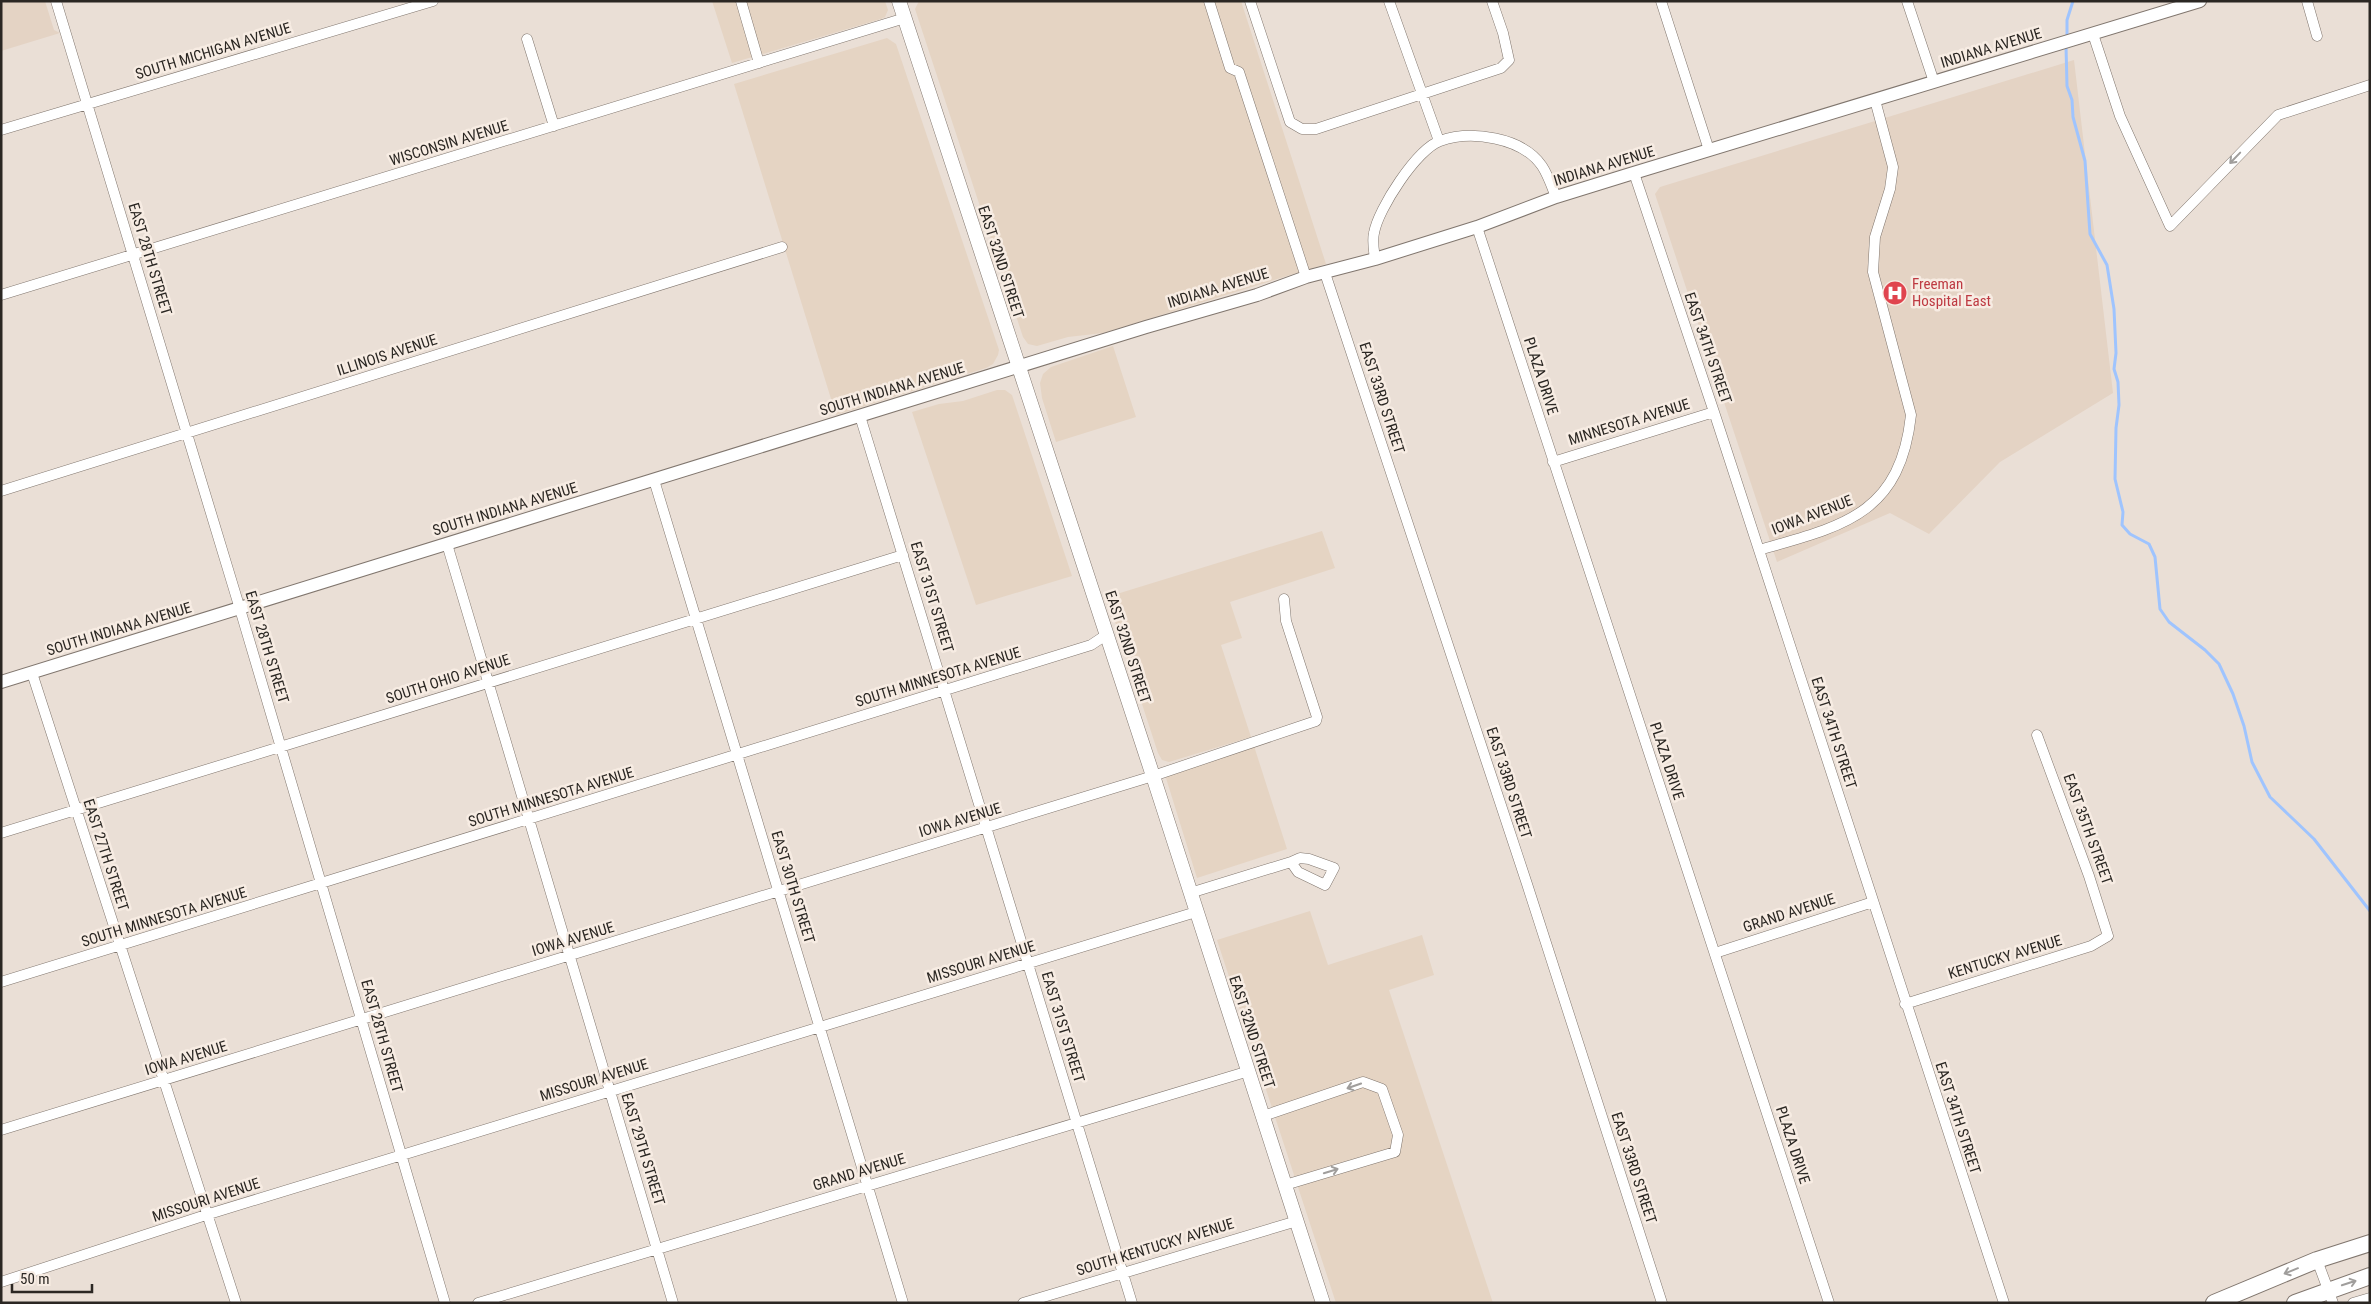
<svg xmlns="http://www.w3.org/2000/svg" width="2371" height="1304" viewBox="0 0 2371 1304" font-family="'Roboto Condensed',sans-serif">
<style>
.commercial{fill:#e5d4c3}
.built{fill:#e4d3c4}
.lines{fill:none;stroke-linecap:round;stroke-linejoin:round}
.stream{stroke:#9fc4fe;stroke-width:3}
.minor-casing{stroke:#80766e;stroke-width:11}
.tertiary-casing{stroke:#80766e;stroke-width:14}
.secondary-casing{stroke:#80766e;stroke-width:15}
.primary-casing{stroke:#80766e;stroke-width:18}
.minor{stroke:#fff;stroke-width:10}
.tertiary{stroke:#fff;stroke-width:12}
.secondary{stroke:#fff;stroke-width:14}
.primary{stroke:#fff;stroke-width:16}
.oneway{stroke:#a09e9c}
.labels{text-anchor:middle;dominant-baseline:central;stroke-width:5;stroke-linejoin:round;paint-order:stroke}
.street-label{font-size:15px;fill:#2b2723;stroke:#f7ece3}
.health-label{font-size:15px;fill:#be3a42;stroke:#f7ece3;text-anchor:start}
</style>
<rect width="100%" height="100%" fill="#eadfd6"/>
<path class="commercial" d="M712 1H885L888 10 885 17 881 19 732 63Z
M919 1H1241L1326 264 1103 333 1068 337 1037 346 1028 344 1023 337 915 9Z
M887 38 896 44 999 350 998 355 993 364 986 368 836 415 734 84Z
M1113 346 1136 417 1056 442 1042 398 1040 383 1043 374 1051 367Z
M997 390H1005L1012 395 1072 576 976 605 912 412 939 404 963 401Z
M1322 531 1335 568 1230 602 1242 638 1221 645 1251 737 1169 762 1162 760 1158 753 1107 597Z
M1254 746 1287 849 1197 878 1166 778 1167 774Z
M1310 911 1328 965 1422 935 1434 975 1389 990 1493 1303H1336L1217 940Z"/>
<path class="built" d="M1 1H45L54 30 60 33 1 51Z
M2074 60 2113 393 2000 462 1929 534 1890 513 1777 562 1655 194 1660 187Z"/>
<g class="lines">
<path class="stream" d="M2067 37V20L2073 1
M2066 46 2067 86 2072 100 2073 117 2085 161 2090 234 2107 265 2114 309 2116 353 2114 369 2118 382 2119 405 2116 428 2115 479 2123 512 2122 525 2130 534 2149 544 2155 557 2160 609 2169 622 2205 650 2219 664 2233 694 2244 726 2252 762 2270 797 2314 839 2370 911"/>
<defs>
<path id="minor" d="M56 1 240 609 445 1303
M741 1 759 63
M1209 1 1230 68 1239 72 1306 277
M1250 1 1290 122 1302 129H1316L1501 68 1509 60 1503 33 1492 1
M1389 1 1439 141
M1661 1 1709 150
M1907 1 1934 82
M2307 1 2317 36
M2093 34 2120 116 2170 226 2278 115 2370 85
M527 39 554 126
M1 130 433 1
M1634 173 1716 418 2004 1303
M1477 227 1829 1303
M1375 259C1374 251 1372 241 1374 233 1378 209 1417 149 1440 141 1471 130 1522 137 1542 166 1548 175 1552 187 1556 197
M1325 273 1527 884 1662 1303
M1 295 905 18
M860 416 1132 1303
M1553 462 1714 412
M654 480 903 1303
M1 491 782 247
M447 544 673 1303
M1759 550C1843 526 1900 515 1911 415L1873 272 1875 237 1890 189 1893 167 1875 100
M32 673 236 1303
M1 833 903 555
M1300 858 1309 859 1334 868 1325 885 1298 872 1291 862Z
M1190 893 1291 862
M1715 953 1873 902
M1 982 1091 645 1106 635
M1905 1004 2091 946 2108 936 2089 876 2037 735
M1263 1116 1363 1082 1382 1089 1398 1135 1395 1152 1285 1185
M1 1130 1153 776 1316 721 1317 717 1286 621 1284 599
M2317 1260 2333 1303
M1 1282 209 1214 1196 912
M478 1303 1249 1071
M1023 1303 1297 1221
M2353 1303 2370 1298"/>
<path id="tertiary" d="M1 682 1146 327 1257 295 1306 277 1375 259 1477 227 1556 197 1627 175 2200 1"/>
<path id="secondary" d="M899 1 1153 776 1323 1303"/>
<path id="primary" d="M2214 1303 2317 1260 2370 1243
M2295 1303 2370 1276"/>
</defs>
<use href="#minor" class="minor-casing"/>
<use href="#tertiary" class="tertiary-casing"/>
<use href="#secondary" class="secondary-casing"/>
<use href="#primary" class="primary-casing"/>
<use href="#minor" class="minor"/>
<use href="#tertiary" class="tertiary"/>
<use href="#secondary" class="secondary"/>
<use href="#primary" class="primary"/>
</g>
<defs><path id="oneway-shaft" d="M-6 0H5M1.5-3L5.5 0L1.5 3" fill="none" stroke-width="1.6" stroke-linecap="round" stroke-linejoin="round" transform="scale(1.25)"/></defs>
<g class="oneway">
<use href="#oneway-shaft" transform="translate(2235 158) rotate(134)"/>
<use href="#oneway-shaft" transform="translate(1354 1086) rotate(161)"/>
<use href="#oneway-shaft" transform="translate(1331 1171) rotate(-17)"/>
<use href="#oneway-shaft" transform="translate(2291 1271) rotate(158)"/>
<use href="#oneway-shaft" transform="translate(2349 1283) rotate(-18)"/>
</g>
<defs>
<symbol id="hospital-disc" viewBox="-11 -11 22 22"><circle r="9.5" fill="#e0444e" stroke="#f7ece3"/><path d="M-5-5h3v3.5h4V-5h3V5h-3V1.5h-4V5h-3Z" fill="#fff"/></symbol>
</defs>
<g fill-rule="evenodd">
<use href="#hospital-disc" x="1881" y="279" width="28" height="28"/>
</g>
<g class="labels">
<g class="street-label">
<text transform="translate(1991 48) rotate(-17)">INDIANA AVENUE</text>
<text transform="translate(213 51) rotate(-17)">SOUTH MICHIGAN AVENUE</text>
<text transform="translate(449 143) rotate(-17)">WISCONSIN AVENUE</text>
<text transform="translate(1604 166) rotate(-17)">INDIANA AVENUE</text>
<text transform="translate(150 259) rotate(73)">EAST 28TH STREET</text>
<text transform="translate(1001 262) rotate(72)">EAST 32ND STREET</text>
<text transform="translate(1218 288) rotate(-17)">INDIANA AVENUE</text>
<text transform="translate(1708 348) rotate(71)">EAST 34TH STREET</text>
<text transform="translate(387 355) rotate(-18)">ILLINOIS AVENUE</text>
<text transform="translate(1541 376) rotate(72)">PLAZA DRIVE</text>
<text transform="translate(892 389) rotate(-17)">SOUTH INDIANA AVENUE</text>
<text transform="translate(1382 398) rotate(72)">EAST 33RD STREET</text>
<text transform="translate(1629 422) rotate(-17)">MINNESOTA AVENUE</text>
<text transform="translate(505 509) rotate(-17)">SOUTH INDIANA AVENUE</text>
<text transform="translate(1812 515) rotate(-21)">IOWA AVENUE</text>
<text transform="translate(932 597) rotate(73)">EAST 31ST STREET</text>
<text transform="translate(119 629) rotate(-17)">SOUTH INDIANA AVENUE</text>
<text transform="translate(267 647) rotate(73)">EAST 28TH STREET</text>
<text transform="translate(1128 647) rotate(72)">EAST 32ND STREET</text>
<text transform="translate(938 677) rotate(-17)">SOUTH MINNESOTA AVENUE</text>
<text transform="translate(448 679) rotate(-18)">SOUTH OHIO AVENUE</text>
<text transform="translate(1834 733) rotate(72)">EAST 34TH STREET</text>
<text transform="translate(1667 761) rotate(72)">PLAZA DRIVE</text>
<text transform="translate(1509 783) rotate(72)">EAST 33RD STREET</text>
<text transform="translate(551 797) rotate(-17)">SOUTH MINNESOTA AVENUE</text>
<text transform="translate(960 820) rotate(-17)">IOWA AVENUE</text>
<text transform="translate(2088 829) rotate(70)">EAST 35TH STREET</text>
<text transform="translate(106 855) rotate(72)">EAST 27TH STREET</text>
<text transform="translate(793 887) rotate(73)">EAST 30TH STREET</text>
<text transform="translate(1789 913) rotate(-18)">GRAND AVENUE</text>
<text transform="translate(164 917) rotate(-17)">SOUTH MINNESOTA AVENUE</text>
<text transform="translate(573 939) rotate(-17)">IOWA AVENUE</text>
<text transform="translate(2005 957) rotate(-17)">KENTUCKY AVENUE</text>
<text transform="translate(981 962) rotate(-17)">MISSOURI AVENUE</text>
<text transform="translate(1063 1027) rotate(73)">EAST 31ST STREET</text>
<text transform="translate(1252 1032) rotate(72)">EAST 32ND STREET</text>
<text transform="translate(382 1036) rotate(74)">EAST 28TH STREET</text>
<text transform="translate(186 1058) rotate(-17)">IOWA AVENUE</text>
<text transform="translate(594 1080) rotate(-17)">MISSOURI AVENUE</text>
<text transform="translate(1958 1118) rotate(72)">EAST 34TH STREET</text>
<text transform="translate(1793 1145) rotate(72)">PLAZA DRIVE</text>
<text transform="translate(643 1149) rotate(73)">EAST 29TH STREET</text>
<text transform="translate(1634 1168) rotate(72)">EAST 33RD STREET</text>
<text transform="translate(859 1172) rotate(-17)">GRAND AVENUE</text>
<text transform="translate(206 1200) rotate(-18)">MISSOURI AVENUE</text>
<text transform="translate(1155 1247) rotate(-17)">SOUTH KENTUCKY AVENUE</text>
</g>
<g class="health-label">
<text x="1912" y="284">Freeman<tspan x="1912" dy="17">Hospital East</tspan></text>
</g>
</g>
<rect width="2371" height="1304" fill="none" stroke="#2b2723" stroke-width="5"/>
<path d="M12 1284v8h80v-8" fill="none" stroke="#2b2723" stroke-width="2.5"/>
<text x="20" y="1284" font-size="15" fill="#2b2723" stroke="#f7ece3" stroke-width="4" paint-order="stroke">50 m</text>
</svg>
